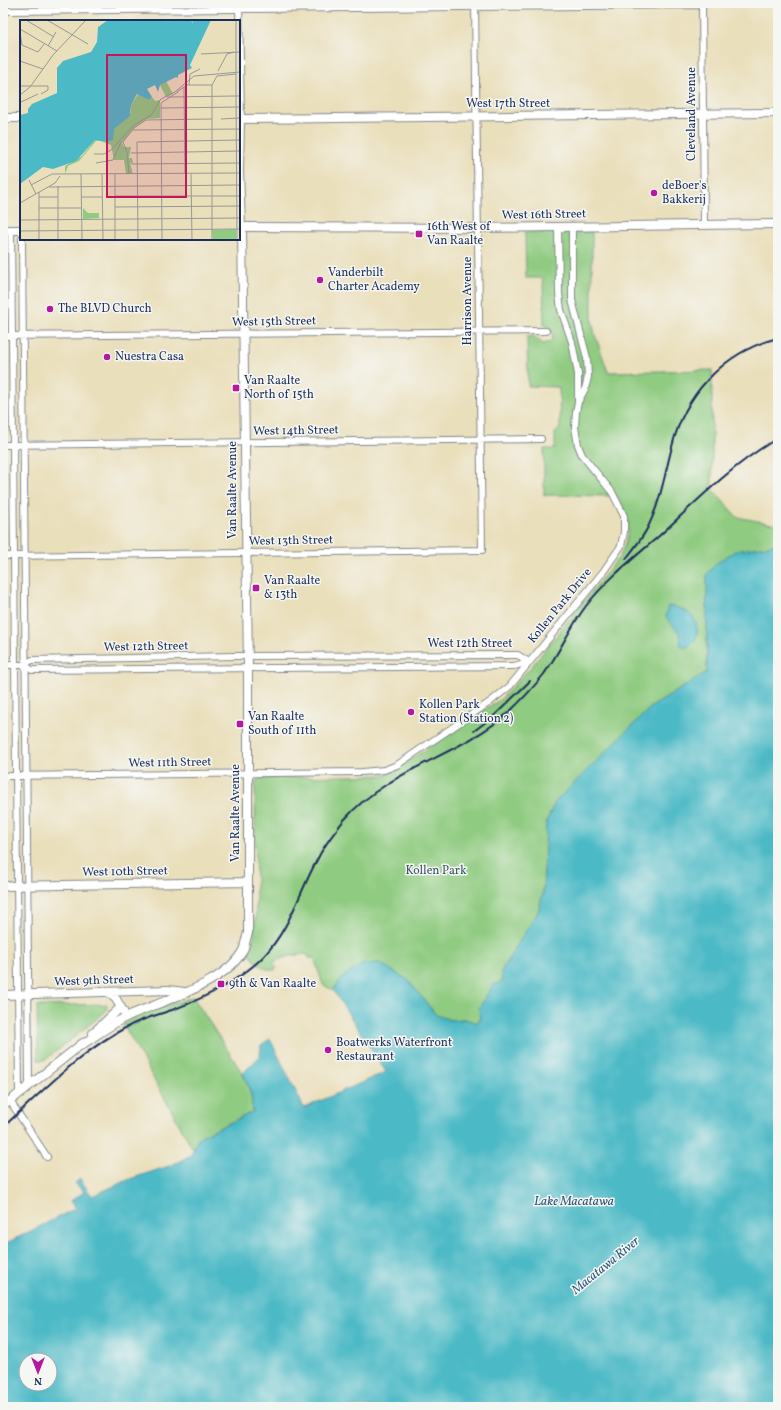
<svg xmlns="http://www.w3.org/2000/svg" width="781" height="1410" viewBox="0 0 781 1410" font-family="Vollkorn,serif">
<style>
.green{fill:#8fcb80;stroke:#557d6f}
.water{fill:#4cb9c6;stroke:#347492;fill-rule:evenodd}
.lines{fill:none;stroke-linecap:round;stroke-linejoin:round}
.minor-casing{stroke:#82878c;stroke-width:8}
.tertiary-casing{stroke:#82878c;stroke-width:10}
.minor{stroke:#fff;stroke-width:6}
.tertiary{stroke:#fff;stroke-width:8}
.rail{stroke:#1b2f5e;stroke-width:2}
.poi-dot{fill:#b5179e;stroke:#f6f6f2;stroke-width:1.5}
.labels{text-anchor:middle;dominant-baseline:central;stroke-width:3;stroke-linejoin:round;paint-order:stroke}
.street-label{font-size:12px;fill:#1b2f5e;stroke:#f6f6f2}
.poi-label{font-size:12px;fill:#1b2f5e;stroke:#f6f6f2;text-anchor:start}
.park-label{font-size:12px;fill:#385666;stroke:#f6f6f2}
.water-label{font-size:13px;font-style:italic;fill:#2a587d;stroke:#f6f6f2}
.inset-road{fill:none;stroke:#979996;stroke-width:1}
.view{fill:#c2185b;fill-opacity:0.15;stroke:#c2185b;stroke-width:2}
.inset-edge{fill:none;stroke:#1b2f5e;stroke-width:2}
</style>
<rect width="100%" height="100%" fill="#f6f6f2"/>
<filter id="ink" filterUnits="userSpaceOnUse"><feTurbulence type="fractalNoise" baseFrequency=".025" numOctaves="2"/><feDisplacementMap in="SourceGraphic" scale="8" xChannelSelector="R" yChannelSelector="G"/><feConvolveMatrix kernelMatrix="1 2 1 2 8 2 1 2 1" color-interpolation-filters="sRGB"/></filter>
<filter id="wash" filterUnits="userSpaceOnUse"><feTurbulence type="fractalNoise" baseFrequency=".012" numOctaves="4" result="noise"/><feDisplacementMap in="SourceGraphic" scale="16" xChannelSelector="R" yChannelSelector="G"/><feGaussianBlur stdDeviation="0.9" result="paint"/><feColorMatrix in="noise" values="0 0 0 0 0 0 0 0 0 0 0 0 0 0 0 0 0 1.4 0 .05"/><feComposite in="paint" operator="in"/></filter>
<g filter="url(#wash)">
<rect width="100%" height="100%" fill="#eadfbb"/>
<path class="green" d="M525 232H592V320L595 335 608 372 712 370V489L737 517 778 525V544L707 574V672L651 708 546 829 543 894 538 912 501 971 502 982 477 1023 465 1019 451 1020 436 1015 408 980 379 963 346 974 333 990 323 985 314 958H309L307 954C295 955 283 956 273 963L277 967 275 970C263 971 255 962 249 952L253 940 256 917 255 784 257 780 262 778 387 775 501 699 532 666 620 556C630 532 633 517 616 496L544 495V449H555V433L560 428 559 387 528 386 527 336 535 337 543 344 551 342 553 336 551 329 544 325 543 278H526Z
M193 997 243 1074 251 1094 253 1112 199 1137 193 1149 123 1024 140 1014Z
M106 1004 108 1009 102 1015 45 1060H38L37 1006Z"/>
<path class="water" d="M778 544V1407H3V1245L76 1208 71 1201 84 1192 75 1183 80 1179 92 1196 130 1179 172 1165 191 1155 199 1137 253 1112 251 1094 243 1073 260 1056 261 1045 270 1039 304 1108 386 1072 333 990 346 974 363 964 379 963 408 980 436 1015 450 1020 465 1019 477 1023 480 1019 479 1008 493 985 502 982 501 971 538 912 543 894 546 823 555 802 650 708 707 672V574L718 562 735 551ZM26 1360H50V1384H26Z
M668 606C675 606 686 610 691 615 701 625 699 643 686 648L681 646 680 634 666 617Z"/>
</g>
<g filter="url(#ink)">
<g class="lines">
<defs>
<path id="minor" d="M239 3 241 119 240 171 242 227
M702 3 704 225
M3 11 702 5
M558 227 559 294 561 310 572 342 578 374V402
M11 230 19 1094
M22 239 29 1086
M3 336 546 331
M3 445 541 439
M3 556 482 550 475 3
M3 665H24L32 670 514 666 529 662
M24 665 32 660 235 656 518 655 529 662
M3 776 362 772 384 770 397 765 490 702 510 686 603 572 621 546 624 532V516L612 492 582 455 578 445 575 427 576 412 578 402 585 389 588 377 587 358 572 300V226
M10 1101 47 1157"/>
<path id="tertiary" d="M3 118H21
M239 119 778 113
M239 227 478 228 778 224
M3 230H21
M3 886 248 882
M109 993 116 999 123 1011
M3 995 168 990 184 992
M93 1033 120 1008
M80 1046C96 1036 112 1023 130 1015 162 1001 229 983 244 948 245 944 246 938 248 933V668L242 227
M3 1104 10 1101 83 1043"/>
</defs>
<use href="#minor" class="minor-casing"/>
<use href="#tertiary" class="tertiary-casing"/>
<use href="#minor" class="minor"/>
<use href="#tertiary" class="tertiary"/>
<path class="rail" d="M626 559C634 548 642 539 648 527 662 499 666 466 675 436 690 388 729 350 778 338
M474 731 495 715 530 681
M3 1127C40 1094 83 1049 127 1027 141 1019 157 1015 172 1010 205 998 238 982 263 957 290 929 299 893 317 860 324 845 334 833 344 820 388 769 459 756 508 713 521 701 533 688 544 674 560 652 570 627 586 606 607 579 634 558 659 536 697 501 733 464 778 438"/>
</g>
</g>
<g class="poi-dot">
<circle cx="654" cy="193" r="4"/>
<rect x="415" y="230" width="8" height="8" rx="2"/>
<circle cx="320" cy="280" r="4"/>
<circle cx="50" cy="309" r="4"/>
<circle cx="107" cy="357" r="4"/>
<rect x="232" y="384" width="8" height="8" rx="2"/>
<rect x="252" y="584" width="8" height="8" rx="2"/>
<circle cx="411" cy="712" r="4"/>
<rect x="236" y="720" width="8" height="8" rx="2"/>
<rect x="217" y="980" width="8" height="8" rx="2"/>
<circle cx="328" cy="1050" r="4"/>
</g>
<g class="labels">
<g class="street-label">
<text x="508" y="104">West 17th Street</text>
<text transform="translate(692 114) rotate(-90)">Cleveland Avenue</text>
<text transform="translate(544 215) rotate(-1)">West 16th Street</text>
<text transform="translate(468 301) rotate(-90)">Harrison Avenue</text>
<text transform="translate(274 322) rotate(-1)">West 15th Street</text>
<text transform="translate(296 431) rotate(-1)">West 14th Street</text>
<text transform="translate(233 490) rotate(-90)">Van Raalte Avenue</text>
<text transform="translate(291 541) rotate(-1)">West 13th Street</text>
<text transform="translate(560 606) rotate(-51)">Kollen Park Drive</text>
<text x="470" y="644">West 12th Street</text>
<text transform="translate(146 647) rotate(-1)">West 12th Street</text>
<text transform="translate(170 763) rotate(-1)">West 11th Street</text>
<text transform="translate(236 813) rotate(-90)">Van Raalte Avenue</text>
<text transform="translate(125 872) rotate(-1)">West 10th Street</text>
<text transform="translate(94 981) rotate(-2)">West 9th Street</text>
</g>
<g class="poi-label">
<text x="662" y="186">deBoer's<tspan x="662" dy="14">Bakkerij</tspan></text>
<text x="427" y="227">16th West of<tspan x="427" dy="14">Van Raalte</tspan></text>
<text x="328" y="273">Vanderbilt<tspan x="328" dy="14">Charter Academy</tspan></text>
<text x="58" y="309">The BLVD Church</text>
<text x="115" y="357">Nuestra Casa</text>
<text x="244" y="381">Van Raalte<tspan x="244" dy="14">North of 15th</tspan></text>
<text x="264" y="581">Van Raalte<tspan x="264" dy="14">&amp; 13th</tspan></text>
<text x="419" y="705">Kollen Park<tspan x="419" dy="14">Station (Station 2)</tspan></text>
<text x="248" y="717">Van Raalte<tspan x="248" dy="14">South of 11th</tspan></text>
<text x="229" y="984">9th &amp; Van Raalte</text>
<text x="336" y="1043">Boatwerks Waterfront<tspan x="336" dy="14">Restaurant</tspan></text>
</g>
<g class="park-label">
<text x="436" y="871">Kollen Park</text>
</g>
<g class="water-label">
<text x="574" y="1202">Lake Macatawa</text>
<text transform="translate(606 1266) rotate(-39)">Macatawa River</text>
</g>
</g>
<g transform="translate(20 20)">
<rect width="220" height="220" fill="#eadfbb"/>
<path d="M146 61 153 74 146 77 140 65ZM118 74 129 80 132 77 135 81 140 80V98L127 99 115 107 102 123 104 127H111L109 138H112L113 143H110L113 154H106L104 140H94L91 125 80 121H76L59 141 48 146 45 154V146L62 136 75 120 87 122 94 109 111 93V85ZM63 188 68 193H79V198L63 199ZM216 209V219H193L192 210Z" fill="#8fcb80"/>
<path d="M88 0H171L173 4 172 0H191L170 45 172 48 158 55V58L156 57 140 65 138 72 135 65 127 69 132 77 129 80 117 74 111 85 110 96 94 109 93 120 87 122 75 120 56 141 33 149 23 147 0 164V95L8 93V89L12 84 37 73V48L43 41 71 32 77 22 78 7Z" fill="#4cb9c6"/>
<path class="inset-road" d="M6 0 34 17M27 0 68 24M216 0V76H220M0 9 37 31M0 12 2 25 18 32 24 24M28 26 36 12M181 34 220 32M0 41 23 49M198 51 207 34 214 32M169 65 170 54 180 49M0 66H28V70L21 74M164 67 165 154M157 72 167 65H192M0 75 10 67 33 35 66 0M147 77 216 76 217 220M1 82 18 74M141 88 220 87M201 99 220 98M113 110 220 109M111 133 220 131M74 134H84L91 130 114 105 131 95 141 79 155 72 174 56 220 52M76 143 93 140 101 122M111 144 220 143M61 154 62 220M82 154 83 220M95 154V220M109 154 107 132 103 122 114 108 126 100 192 99M171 154 172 220M9 160 16 174M11 165 32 154 220 153M38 166V220M29 167 220 165M19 172V220M95 176H220M19 177H38M61 177H82M0 183 35 163 40 156M95 187 220 186M19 188H61M0 200 220 198M0 211 220 209M118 220 117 122 220 120M142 220 141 83 158 72M192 220V65L197 56 216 54"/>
<path class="view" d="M87 35H166V177H87Z"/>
<rect width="220" height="220" class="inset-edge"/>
</g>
<rect width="781" height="1410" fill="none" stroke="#f6f6f2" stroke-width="16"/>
<g transform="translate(38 1372) rotate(180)"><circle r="19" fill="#f6f6f2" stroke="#9ea6b7"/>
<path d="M0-3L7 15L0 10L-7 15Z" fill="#b5179e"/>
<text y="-6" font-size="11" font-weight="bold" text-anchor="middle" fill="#1b2f5e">N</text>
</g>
</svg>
